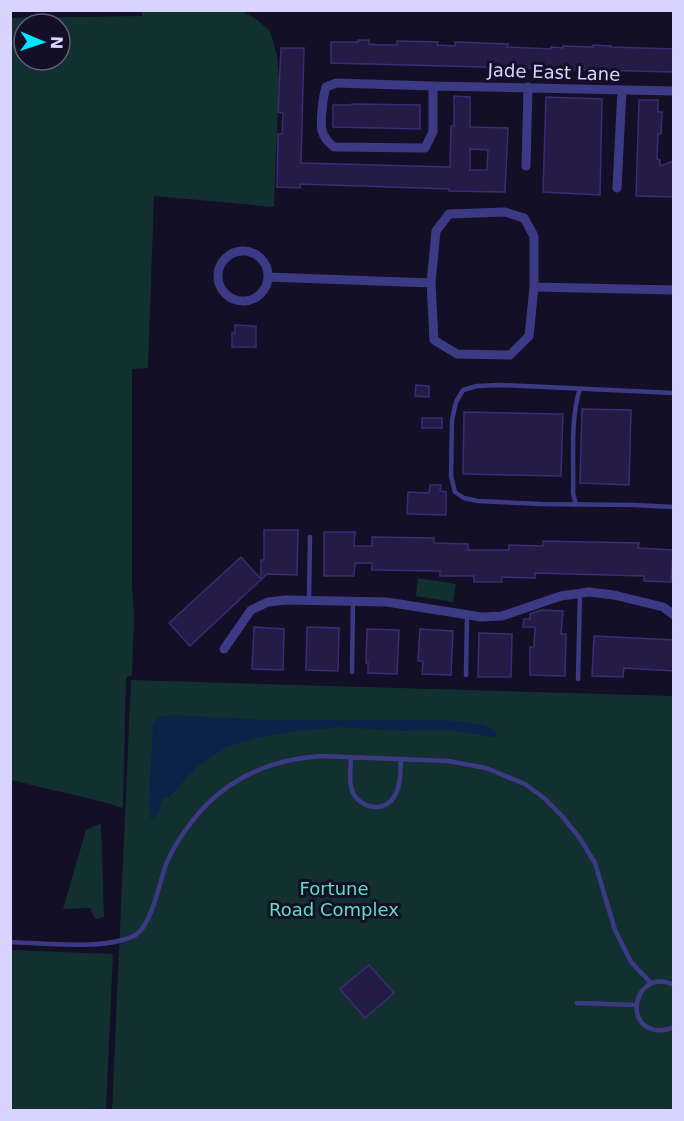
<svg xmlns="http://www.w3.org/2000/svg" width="684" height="1121" viewBox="0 0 684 1121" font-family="'DejaVu Sans',sans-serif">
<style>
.green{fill:#12302f;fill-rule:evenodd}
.water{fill:#0c2248}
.building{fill:#241b47;stroke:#3b2d73;stroke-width:1.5;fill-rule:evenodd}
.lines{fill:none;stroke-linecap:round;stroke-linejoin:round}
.lane{stroke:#3d3a85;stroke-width:4.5}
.street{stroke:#3d3a85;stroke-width:9}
.labels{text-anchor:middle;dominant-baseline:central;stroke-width:6;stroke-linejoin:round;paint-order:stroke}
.street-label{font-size:18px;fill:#d9d4ff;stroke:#130f26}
.park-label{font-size:18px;fill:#5fe0c0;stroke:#130f26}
</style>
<rect width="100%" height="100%" fill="#130f26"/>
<path class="green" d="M142 11H241L255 18 270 31 277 55 279 81 274 207 154 196 148 368 132 369V585L134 618 132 675 127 677 126 680 123 808 107 803 11 780 10 18 142 16ZM24 24H60V60H24Z
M418 578 456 584 453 602 416 596Z
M131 680 673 696V1110H112Z
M101 823 104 917 95 919 90 908 63 909 86 830Z
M11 950 113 954 106 1110H11Z"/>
<path class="water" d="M171 715 263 720H445C462 722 483 722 497 731L496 736 493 737 452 730 402 731 342 727 298 731 260 737 226 747 196 768 169 797 162 799 158 814 151 819 149 806 153 723 159 717Z"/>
<path class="building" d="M358 40H369V44L380 45H397V41L438 42 437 45 455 46V42L508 44 507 47 551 49V47L563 48V46L593 47V45L611 46V47L674 49V72L331 63V42H358Z
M281 48H304L301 163 450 167 451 126H454V96L470 97V127L508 128 505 192 449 191V189L300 184V188L277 187 278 134H282L283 113 278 112ZM470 149 488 150 487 170H470Z
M546 97 602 99 600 195 543 192Z
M639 100H658V112H662L661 134H658L657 159 660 160V166L674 161V197L636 196Z
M352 104 420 105V129L333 127V105H352Z
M235 325 256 326V347H232V333H235Z
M416 385 429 386V397L415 396Z
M582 409 631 410 629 485 580 483Z
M464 412 563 414 561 476 463 474Z
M422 418H442V428H422Z
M430 485H441L440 491 446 492V515L407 514 408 492 429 493Z
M264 530H298L297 575 267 574 190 646 169 623 241 557 261 579V560H264Z
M324 532H355L354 546H372V537L434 538V543L468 544V550H509V545L543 546V541L639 543 638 548 673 550 671 582 644 581V576L535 573V578L502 577V582H474V576H440V571L372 570V563H355L354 576H324Z
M541 610 563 611 561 634H566L565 676 530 675V647H534L535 627H523L524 619H530V614Z
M254 627 284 629 283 670 252 669Z
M307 627 339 628 338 671 306 670Z
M367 629 399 630 397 674 368 673V663H366Z
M420 629 453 631 451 675 422 674 423 661H418Z
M479 633 512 634 511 677H478Z
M594 636 674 640V671L624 668 623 677 592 676Z
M369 965 394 993 365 1018 340 989Z"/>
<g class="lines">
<path class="lane" d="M674 393 500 385 477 386 463 390 456 402 452 420 451 476 455 492 464 498 478 501 541 504 633 505 674 507
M576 505 573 493C574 462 570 417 580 389
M309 600 310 537
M352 672 353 601
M466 675 467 615
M578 679 580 593
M351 757C351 766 349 777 351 786 354 807 383 815 394 797 401 786 400 772 401 759
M10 942C43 943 110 951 137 934 151 924 160 883 165 867 170 854 177 842 185 831 217 784 264 760 320 756L448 761 486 768 525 784 544 798 562 816 579 837 595 863 615 930 631 962 651 983
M674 985C638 967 621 1023 655 1030 662 1031 668 1030 674 1027
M577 1003 636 1005"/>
<path class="street" d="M336 83 433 86V132L425 148 334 147C329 143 324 138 322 131 320 122 323 96 326 87Z
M433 86 674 91
M526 166 528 87
M617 188 622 90
M505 212 524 218 534 236V287L529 336 510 355 457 354 434 340 431 283 436 231 449 214Z
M218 276a25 25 0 1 1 50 0a25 25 0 1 1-50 0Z
M268 277 431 283
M534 287 674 290
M224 649 251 610 268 602 286 600 387 602 481 617 502 616 561 596 589 592 614 595 663 607 674 615"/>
</g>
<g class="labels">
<g class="street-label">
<text transform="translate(554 72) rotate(2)">Jade East Lane</text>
</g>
<g class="park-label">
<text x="334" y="888">Fortune<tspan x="334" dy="21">Road Complex</tspan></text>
</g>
</g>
<rect width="684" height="1121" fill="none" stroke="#d9d4ff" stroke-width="24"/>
<g transform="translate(42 42) rotate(92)"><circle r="28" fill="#130f26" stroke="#625e7d" stroke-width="1.5"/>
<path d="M0-4.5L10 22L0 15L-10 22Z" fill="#00e5ff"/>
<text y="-9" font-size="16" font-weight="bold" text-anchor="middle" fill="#d9d4ff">N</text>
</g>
</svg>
